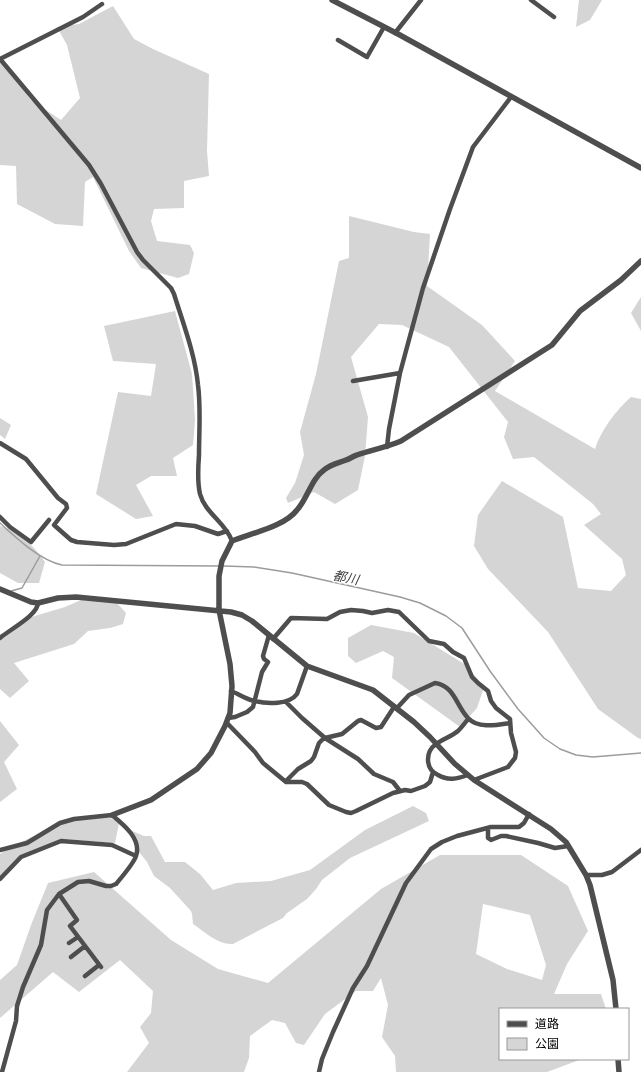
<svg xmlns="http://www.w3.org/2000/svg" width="641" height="1072" viewBox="0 0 641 1072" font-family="Commissioner,'Noto Sans JP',sans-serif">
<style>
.green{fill:#d5d5d5;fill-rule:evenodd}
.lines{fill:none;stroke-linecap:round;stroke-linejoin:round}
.stream{stroke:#9c9c9c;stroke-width:1.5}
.minor{stroke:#4e4e4e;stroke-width:4.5}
.tertiary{stroke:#4e4e4e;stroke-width:5.5}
.labels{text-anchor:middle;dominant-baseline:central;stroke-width:3;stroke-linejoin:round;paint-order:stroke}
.water-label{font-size:13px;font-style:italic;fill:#3d3d3d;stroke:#fff}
</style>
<rect width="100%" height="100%" fill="#fff"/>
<path class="green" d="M579 0H602L590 20 576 27Z
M113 6 134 39 153 49 209 74 207 151 209 176 184 181V208L154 209 151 221 157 241 190 245 194 253 189 274 178 278 141 268 129 251 93 177 85 182 83 226 55 224 17 204 16 166 0 165V58L31 100 61 120 80 98 67 45 57 27 79 24Z
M349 216 414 232 430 234 427 286 482 325 515 361 495 391 595 449C601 430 616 410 631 397L641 399V739L638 738 598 709 548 632 488 569 474 546 478 515 502 481 563 517 578 588 611 591 626 575 622 559 584 525 601 514 593 504 534 457 513 459 504 437 508 422 449 347 402 325 379 324 351 357 368 417 365 456 358 490 335 504 314 492 288 503 286 498 295 483 304 455 300 432 316 374 339 261 349 258Z
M641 297V331L631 313Z
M175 311 192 374 195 420 193 445 173 458 177 476H151L136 485 153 516 136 519 96 494 118 392 151 396 156 364 113 361 104 326Z
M0 418 11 425 5 439 0 435Z
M0 526C19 531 34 546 45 562L39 583H18L0 573Z
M81 600 116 602 126 613 123 624 110 628 88 631 74 644 14 663 29 681 10 698 0 689V641L28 618 65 607Z
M371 625 414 633 466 665 484 687 477 708 460 727 392 678 394 657 383 651 356 663 348 656V638Z
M0 721 19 745 4 762 17 789 0 802Z
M413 806 426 813 429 821 350 858 322 880 316 889 307 899 287 913 283 918 233 944C218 945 205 932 193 924L192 914 191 911 170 888 154 876 147 862 139 852 138 845 130 830 144 836H151L165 862H185L200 874 213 890 236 883 271 881 310 870 365 830Z
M109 817 119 823 115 843 63 839 20 856 0 876V854L11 847 63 822Z
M440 855H521L568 886 588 931 567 964 554 994H601L606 1009H500V1059H582L547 1072H396L395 1056 382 1037 388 1005 381 978 373 991H356L325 1014 304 1045 296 1043 285 1023 272 1020 250 1036 249 1058 244 1072H127L149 1043 140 1027 151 1013 153 991 120 960 79 992 53 972 0 1018V980L17 965 31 925 48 883 94 872 171 940 218 969 268 983 381 889ZM483 904 530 915 546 965 542 980 507 969 476 954Z"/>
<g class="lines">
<path class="stream" d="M0 523C16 538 41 561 62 565L220 566
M224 566 254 567 292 573 400 597 420 603 446 616 462 628 490 671 518 709 544 738 560 749 576 755 593 757 641 753
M11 591 22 588 40 556"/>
<path class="minor" d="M531 0 554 17
M395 33 421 0
M338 40 367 57 384 27
M0 59 89 165 101 184 137 252 143 260 171 288 174 294C183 323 195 354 198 385 201 407 199 432 199 455 198 468 197 481 200 494 205 513 226 523 232 541
M0 59 83 17 102 4
M353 381 400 373
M0 443 26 459 58 498 66 504 67 508 54 525 71 540 77 542 114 545 126 544 176 524 195 526 218 534 227 531
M387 447 389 429 400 373 423 288 450 209 473 147 511 97
M0 517 10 527 31 542 49 520
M0 638C9 630 38 615 38 603
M273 639 291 618 327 619 340 612 351 610 363 611 372 613 388 610 399 612 429 641 444 644 453 652 464 658 472 677 478 683 488 691 491 701 496 708 510 719 511 733 516 752 515 758 508 767 474 780
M231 691C239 694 247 700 255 701 267 704 289 705 297 694L307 666
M286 702 302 718 325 738 358 759 374 774 393 782 400 791
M397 708 409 695 435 683C455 686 456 706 468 718 478 729 497 725 510 723
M228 718 235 717 247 712 253 707 262 672 268 662 264 659 263 656 269 635
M227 723 255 752 263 763 286 782H302L307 784 329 805 346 812 351 813 356 811 393 793 405 790 411 791 425 786 430 782 433 772
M468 775C457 779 448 781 438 775 425 769 425 752 436 744 443 739 452 736 458 731 462 727 465 723 468 719
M286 781 298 769 311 761 314 757 319 743 322 740 325 738 342 734 358 721 361 720 376 728 381 727 394 707
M488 828V838L491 840 501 836H506L538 843 555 848 568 846
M0 850 27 843 60 823 74 819 112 815C123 824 142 839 136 856 134 863 121 878 116 884L111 886H106L89 881 78 882 59 894 47 910 41 945 23 987 17 1006 16 1021 2 1072
M586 875H602L612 872 641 850
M0 879 21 857 61 841 112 845 136 856
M59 894 77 920 70 926 101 967
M69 943 78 937
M71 957 85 946
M85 976 99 965
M319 1072 322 1059 333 1032 353 988 367 966 406 883 431 849 442 842 457 836 491 827H519L524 823 529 814"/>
<path class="tertiary" d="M332 0 398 34 641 168
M0 589 31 602 38 603 58 598 76 597 231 612 242 615 252 621 307 666 373 690 414 722 430 737 455 764 474 780 551 829 566 842 586 875 590 885 613 980 616 1009
M112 815 151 800 197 769 211 753 225 726 230 713 232 686 230 664 219 610V576L222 561 232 541C251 533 284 527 297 510 308 498 311 479 324 470 331 464 339 463 346 460 350 459 353 456 357 455 372 450 387 447 401 441L552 345 580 311 621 280 641 261
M618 1059 619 1072"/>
</g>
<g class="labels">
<g class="water-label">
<text transform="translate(346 577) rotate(11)">都川</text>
</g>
</g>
<rect x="499" y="1008" width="130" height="52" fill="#ffffff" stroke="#999999"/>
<rect x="507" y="1021" width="20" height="6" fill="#4e4e4e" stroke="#999999"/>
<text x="535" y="1028" font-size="12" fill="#000000">道路</text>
<rect x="507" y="1038" width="20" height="12" fill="#d5d5d5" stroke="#999999"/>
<text x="535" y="1048" font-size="12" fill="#000000">公園</text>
</svg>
